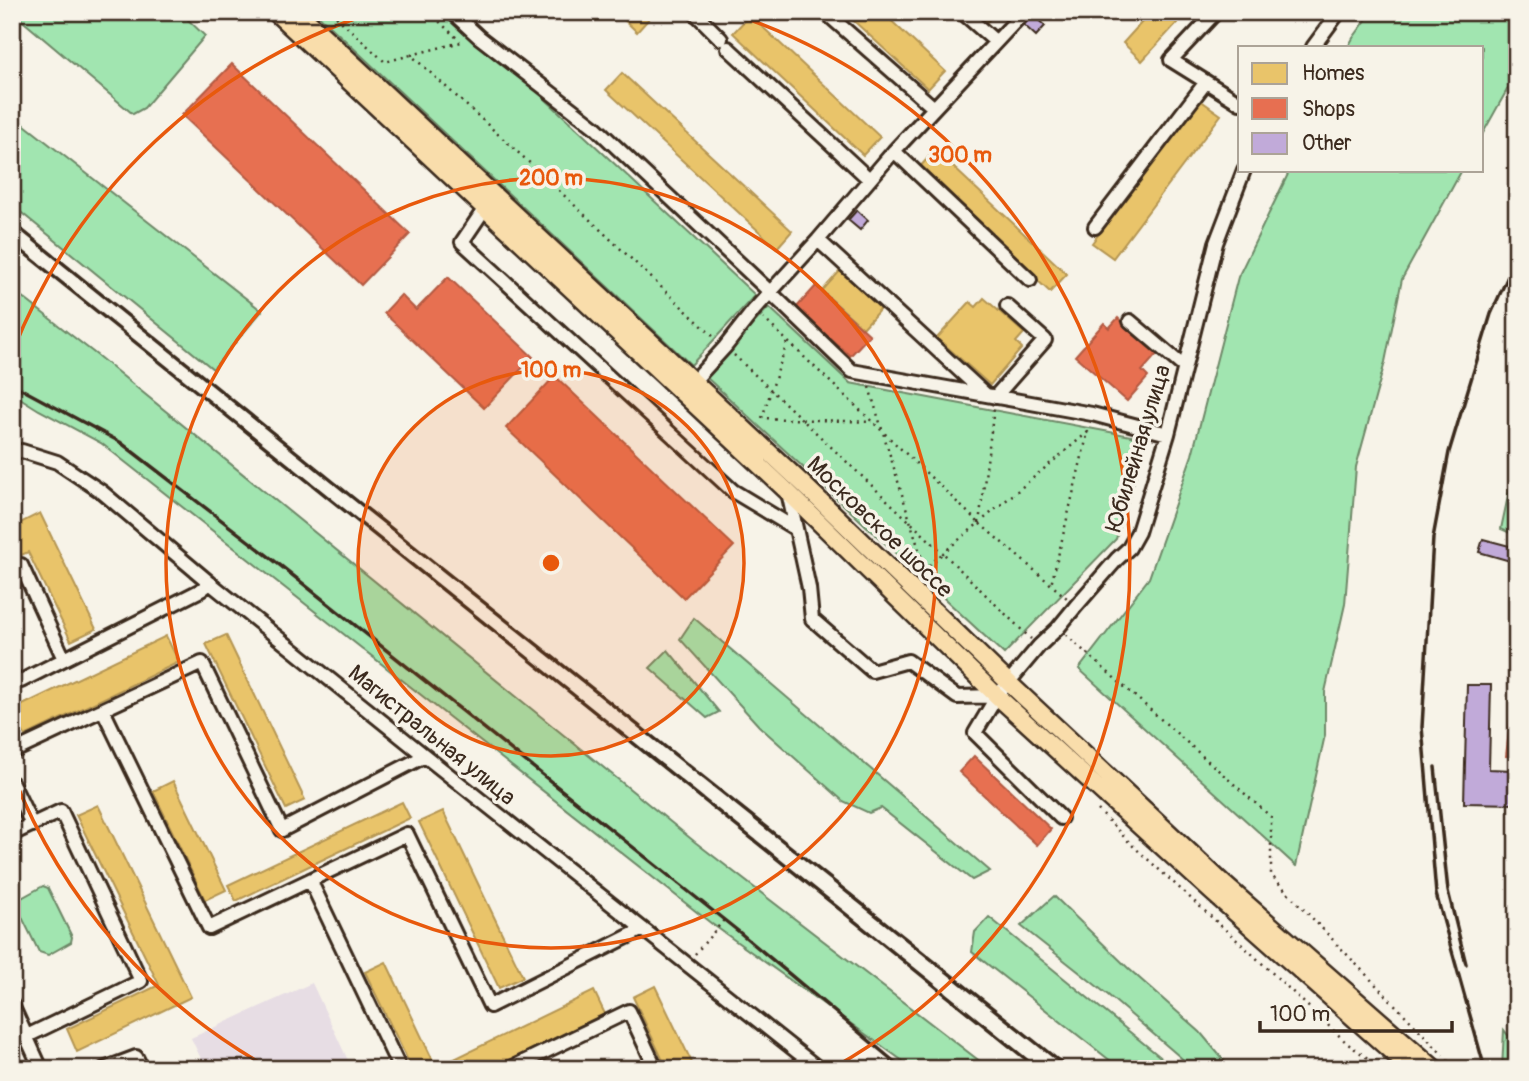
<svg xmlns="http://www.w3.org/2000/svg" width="1529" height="1081" viewBox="0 0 1529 1081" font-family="Pangolin,sans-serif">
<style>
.built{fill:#e7dde4}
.green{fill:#a1e5b0;stroke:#6e8867;stroke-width:2}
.homes{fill:#e9c46a;stroke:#b59653;stroke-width:2}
.shops{fill:#e76f51;stroke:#b35a42;stroke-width:2}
.building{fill:#c1aad9;stroke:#3b2a1e;stroke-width:2}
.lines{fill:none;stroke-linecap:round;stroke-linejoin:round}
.minor-casing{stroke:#3b2a1e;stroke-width:18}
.major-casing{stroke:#3b2a1e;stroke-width:21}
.path{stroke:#3b2a1e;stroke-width:2.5;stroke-dasharray:2 5;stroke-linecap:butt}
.minor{stroke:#f7f3e8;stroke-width:12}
.major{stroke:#f9ddab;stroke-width:16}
.rail{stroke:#3b2a1e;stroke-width:3.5}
.ring{fill:none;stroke:#e8590c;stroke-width:3.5}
.labels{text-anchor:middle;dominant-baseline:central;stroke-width:7;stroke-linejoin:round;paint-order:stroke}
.street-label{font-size:23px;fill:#3b2a1e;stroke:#f7f3e8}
.centre{fill:#e8590c;stroke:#f7f3e8;stroke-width:3.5}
.ring-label{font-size:21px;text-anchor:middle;font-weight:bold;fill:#e8590c;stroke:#f7f3e8;stroke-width:7;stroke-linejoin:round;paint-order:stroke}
</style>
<rect width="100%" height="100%" fill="#f7f3e8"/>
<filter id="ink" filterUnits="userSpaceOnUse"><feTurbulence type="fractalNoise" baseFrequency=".0143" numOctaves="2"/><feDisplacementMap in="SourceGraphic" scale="14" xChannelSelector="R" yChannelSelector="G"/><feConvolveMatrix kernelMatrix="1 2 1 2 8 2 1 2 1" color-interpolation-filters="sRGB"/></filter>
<g filter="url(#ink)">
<path class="built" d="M312 983 352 1069H206L191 1038Z"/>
<path class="green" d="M12 12H180L205 36 144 108 133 114Z
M315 12H452L755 295 691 365Z
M1372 12H1517V72L1482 135V47H1348L1353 38Z
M12 115 262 311 213 369 12 205Z
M1290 170H1462L1402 279 1385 362 1356 467 1345 604 1325 692V735L1296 866 1079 669 1149 578 1192 455 1238 277Z
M12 289 98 356 695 842 990 1069H914L712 924 101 443 39 410 12 393Z
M769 307 850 383 1147 439 1116 539 1004 654 705 376Z
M1517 454V536L1501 529Z
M694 618 990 871 972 880 881 808 869 813 843 801 759 726 680 639Z
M668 650 719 712 707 718 650 668Z
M43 886 48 888 72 937 71 942 48 955 39 952 16 905 18 900Z
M1054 896 1129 969 1200 1032 1231 1069H1194L1108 995 1021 926Z
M989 917 1175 1069H1121L972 952 975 932Z
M1504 1030 1517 1046V1069H1502Z"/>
<path class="homes" d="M616 12H655L637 32Z
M844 12H882L945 71 928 89Z
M975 12H996L986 23Z
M1151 12H1187L1142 61 1123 43Z
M750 15 880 137 863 155 733 33Z
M622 73 792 231 777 248 606 90Z
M1200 100 1221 115 1113 258 1092 243Z
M935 150 1067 274 1050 292 918 169Z
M840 271 881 308 863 328 822 291Z
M984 298 1024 333 1016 342 1022 348 990 385 937 338 970 302 976 307Z
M40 513 96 629 71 641 28 552 12 559V527Z
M226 635 305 800 286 809 206 644Z
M166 636 179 662 25 736 12 710Z
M173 781 226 890 205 900 153 791Z
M402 802 410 818 236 901 228 885Z
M98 805 191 997 77 1052 67 1029 159 985 76 815Z
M443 811 523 977 499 988 419 822Z
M386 962 437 1069H412L365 972Z
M655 986 695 1069H667L633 997Z
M594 991 605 1014 491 1069H444L442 1065Z
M12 1046 23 1069H12Z"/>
<path class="shops" d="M232 64 410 234 361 285 182 115Z
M448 277 533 357 484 408 384 313 401 295 416 310Z
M816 286 870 335 850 356 796 308Z
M1118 318 1157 354 1142 371 1148 377 1127 401 1075 356 1104 323 1109 328Z
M555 376 734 546 684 598 506 428Z
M1512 706 1517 707V757L1506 756Z
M974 756 1051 829 1037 845 959 772Z"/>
<path class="building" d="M1033 15 1045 26 1036 36 1024 25Z
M857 210 868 220 860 230 848 220Z
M1483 539 1517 548V563L1479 552Z
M1467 685H1491L1489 769 1512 770 1511 790H1517V804L1464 803Z"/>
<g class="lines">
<defs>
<path id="minor" d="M452 12 479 37 595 127 770 292 852 371 1092 414 1168 434
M694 12 721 39
M825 12 934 108
M962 12 996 42
M1216 12 1171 60 1240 103
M1313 47 1339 12
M728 48 869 179
M894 151 1030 280
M485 208 462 242 733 491 796 529
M1095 227 1206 82
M818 240 985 394
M1130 321 1184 367
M693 382 725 347 754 310 818 240 894 151 1024 12
M995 397 1045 340 1007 306
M12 452 22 451 57 462 102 492 210 583 425 756 819 1069
M788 492 809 588 812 619 872 671 908 661 957 697 997 696
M12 569 21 565 64 659
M21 681 201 590 210 583
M103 710 209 928 407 834 490 1006 643 929
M12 752 202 663 282 830 425 756
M12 783 32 825
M1061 818 975 733 997 696 1039 646 1058 628 1076 606 1117 559 1129 548 1138 532 1168 434 1216 243 1244 170
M12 834 61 811 141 981 25 1037
M310 880 400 1069
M12 1005 41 1069
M104 1069 136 1057 142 1069
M509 1069 629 1011 656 1069"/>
<path id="major" d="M275 12 788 492 997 696 1213 893 1411 1069
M298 12 802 483 1009 683 1225 885 1435 1069"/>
</defs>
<use href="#minor" class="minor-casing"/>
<use href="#major" class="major-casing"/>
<path class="path" d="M331 12 385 62 411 55 533 166 716 339
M429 12 460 41
M411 55 465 41
M763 318 979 523
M787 343 762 418 872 422
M734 355 943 553 979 523 1068 599
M869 387 925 569 943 553 1031 639
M979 523 1088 432 1051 585
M979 523 994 408
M1066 635 1271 817V875L1443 1055
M1098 810 1132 845 1251 953 1348 1044 1383 1069
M695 954 724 920
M1447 1060 1453 1069"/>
<use href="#minor" class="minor"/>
<use href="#major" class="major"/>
<path class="rail" d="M12 222 352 497 1069 1069
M12 243 1038 1069
M12 384 120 442 281 566 738 931 903 1069
M1435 767 1448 891 1466 964
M1485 1069 1436 894 1422 727 1433 538 1449 452 1491 314 1517 256"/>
</g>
</g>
<circle cx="551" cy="563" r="193" fill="#e8590c" fill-opacity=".12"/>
<g class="ring">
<circle cx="551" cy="563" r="193"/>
<circle cx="551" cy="563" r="385"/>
<path d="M271 1069A578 578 0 0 1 13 775M13 351A578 578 0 0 1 372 13M730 13A578 578 0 0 1 831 1069"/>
</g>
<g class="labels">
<g class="street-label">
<text transform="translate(1138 448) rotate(-73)">Юбилейная улица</text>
<text transform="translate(880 527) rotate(44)">Московское шоссе</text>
<text transform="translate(432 735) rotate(39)">Магистральная улица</text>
</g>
</g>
<circle cx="551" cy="563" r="10" class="centre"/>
<g class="ring-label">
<text x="960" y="162">300 m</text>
<text x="551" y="185">200 m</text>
<text x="551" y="377">100 m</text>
</g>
<rect width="1529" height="1081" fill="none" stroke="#f7f3e8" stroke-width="42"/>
<rect x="21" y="21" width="1487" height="1039" fill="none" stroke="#3b2a1e" stroke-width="2.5" filter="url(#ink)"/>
<rect x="1238" y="46" width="245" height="126" fill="#f7f3e8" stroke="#aca397" stroke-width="2"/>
<rect x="1252" y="63" width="35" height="21" fill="#e9c46a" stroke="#aca397" stroke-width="2"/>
<text x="1302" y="80" font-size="21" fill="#3b2a1e">Homes</text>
<rect x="1252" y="98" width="35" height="21" fill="#e76f51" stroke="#aca397" stroke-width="2"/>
<text x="1302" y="116" font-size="21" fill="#3b2a1e">Shops</text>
<rect x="1252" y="133" width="35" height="21" fill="#c1aad9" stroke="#aca397" stroke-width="2"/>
<text x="1302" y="150" font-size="21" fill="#3b2a1e">Other</text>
<path d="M1260 1021v10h192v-10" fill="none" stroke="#3b2a1e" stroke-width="3.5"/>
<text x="1270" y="1021" font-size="21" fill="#3b2a1e" stroke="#f7f3e8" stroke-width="5" paint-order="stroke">100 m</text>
</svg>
